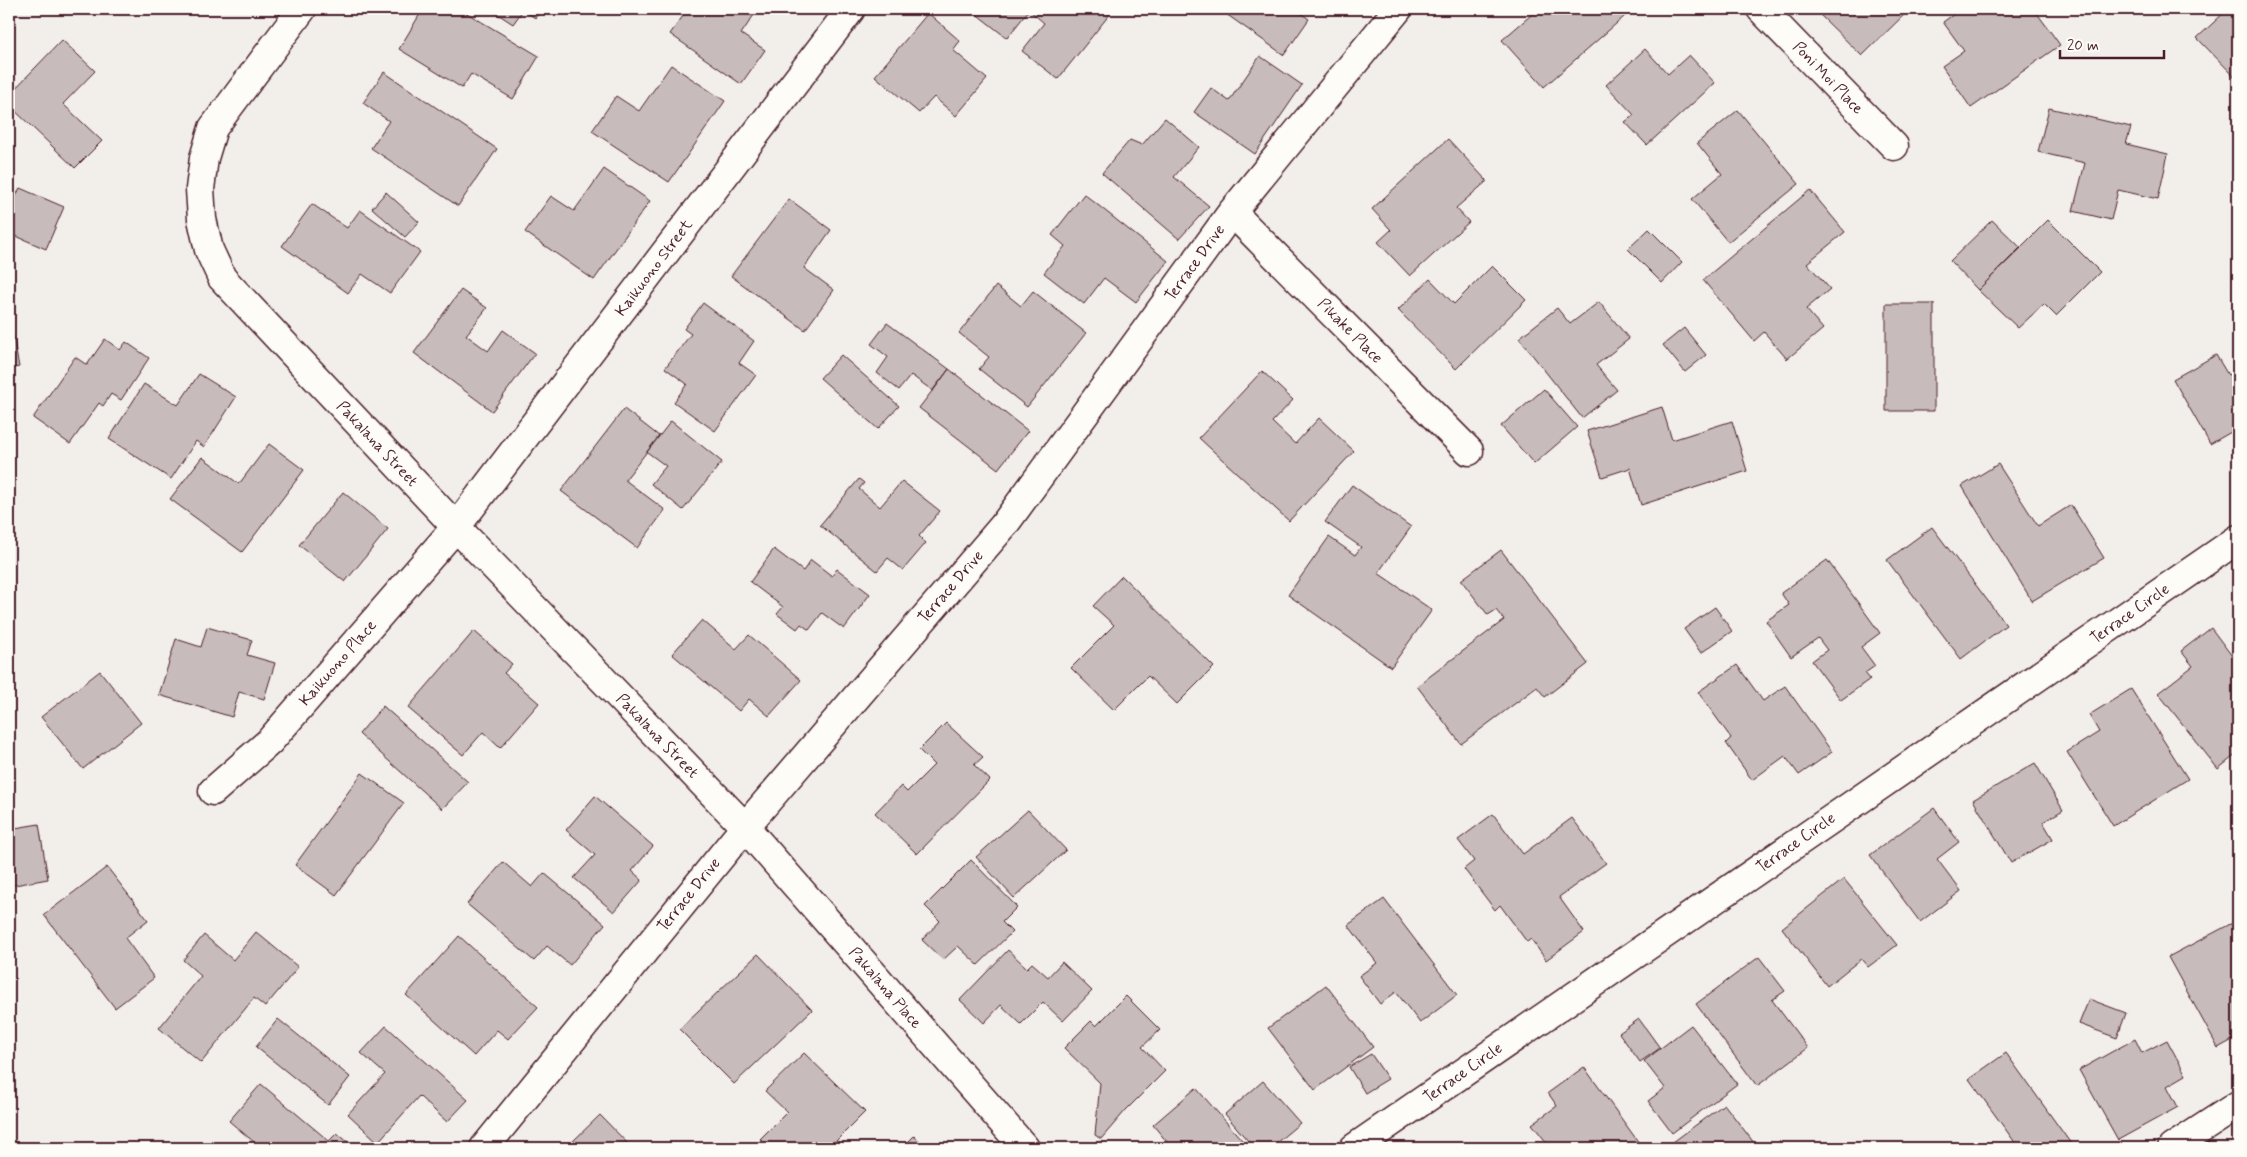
<svg xmlns="http://www.w3.org/2000/svg" width="2247" height="1157" viewBox="0 0 2247 1157" font-family="Mynerve,sans-serif">
<style>
.building{fill:#c8bbbb;stroke:#4a1f2b}
.lines{fill:none;stroke-linecap:round;stroke-linejoin:round}
.minor-casing{stroke:#4a1f2b;stroke-width:31}
.minor{stroke:#fdfcf7;stroke-width:28}
.labels{text-anchor:middle;dominant-baseline:central;stroke-width:4.5;stroke-linejoin:round;paint-order:stroke}
.street-label{font-size:16px;fill:#4a1f2b;stroke:#fdfcf7}
</style>
<rect width="100%" height="100%" fill="#f2efeb"/>
<filter id="ink" filterUnits="userSpaceOnUse"><feTurbulence type="fractalNoise" baseFrequency=".02" numOctaves="2"/><feDisplacementMap in="SourceGraphic" scale="10" xChannelSelector="R" yChannelSelector="G"/><feConvolveMatrix kernelMatrix="1 2 1 2 8 2 1 2 1" color-interpolation-filters="sRGB"/></filter>
<g filter="url(#ink)">
<path class="building" d="M423 9H460L539 56 513 99 471 74 462 88 399 49Z
M490 9H542L535 18 523 10 513 24Z
M688 9H758L741 34 765 50 741 84 670 34Z
M970 9H1114L1058 79 1022 51 1044 23 1029 10 1007 38Z
M1219 9H1295L1309 19 1284 55Z
M1538 9H1633L1544 87 1502 40Z
M1817 9H1910L1862 56 1815 10Z
M1961 9H2034L2060 45 1971 108 1942 66 1964 51 1943 22Z
M2228 9H2238V80L2197 38Z
M928 13 960 41 953 50 987 79 956 116 934 97 919 113 875 76Z
M62 40 95 71 63 104 102 141 75 168 9 105V95Z
M1645 49 1668 74 1689 55 1715 83 1647 145 1625 122 1634 115 1606 85Z
M1260 56 1302 85 1255 154 1194 112 1211 88 1229 101Z
M671 65 725 101 669 182 592 131 616 96 639 111Z
M384 72 497 149 458 206 371 148 389 121 363 103Z
M2049 108 2131 127 2126 144 2168 154 2158 199 2118 190 2111 220 2073 211 2085 163 2038 152Z
M1738 110 1799 184 1728 242 1692 199 1722 174 1697 143Z
M1165 118 1199 147 1174 177 1209 206 1179 239 1102 173 1130 140 1142 145Z
M1448 139 1487 181 1456 208 1469 222 1410 276 1378 242 1391 230 1372 209Z
M604 169 650 201 594 280 525 232 551 196 574 211Z
M20 188 64 207 46 249 16 236 9 254V193L16 196Z
M1810 190 1845 232 1807 263 1830 289 1806 309 1823 329 1787 359 1764 332 1754 341 1703 280Z
M386 192 419 222 405 237 372 208Z
M1084 194 1168 261 1136 302 1104 278 1084 304 1044 273 1065 246 1052 235Z
M789 199 831 230 804 268 834 290 805 330 731 276Z
M312 204 347 228 360 210 420 252 390 293 362 274 348 293 282 246Z
M1992 220 2021 248 1978 290 1950 261Z
M2048 220 2100 272 2056 316 2044 304 2018 328 1978 290Z
M1649 229 1682 262 1662 283 1628 249Z
M1492 266 1526 300 1456 369 1398 310 1430 279 1454 304Z
M996 286 1021 306 1033 291 1086 333 1027 407 979 369 989 357 959 333Z
M461 290 487 308 466 335 488 351 503 330 535 353 492 411 414 353Z
M1599 302 1629 339 1596 365 1617 390 1582 418 1519 338 1557 308 1570 324Z
M703 303 754 341 739 363 756 375 715 431 674 402 687 384 665 368 691 334 684 329Z
M1886 304H1934V411H1886Z
M887 323 949 369 933 391 911 375 899 390 877 373 888 357 871 344Z
M1684 328 1706 355 1685 372 1663 345Z
M12 330 19 367 9 369V331Z
M105 339 120 350 126 342 149 358 121 400 111 394 103 406 99 403 70 444 33 418 75 357 87 365Z
M841 355 899 406 878 429 820 378Z
M2216 355 2228 375 2238 369V428L2210 444 2173 379Z
M949 369 1028 431 998 469 919 408Z
M1262 371 1293 400 1272 422 1295 444 1319 418 1354 451 1289 521 1199 438Z
M199 374 236 397 204 447 196 441 171 479 109 439 144 384 178 405Z
M1544 389 1577 427 1534 464 1501 426Z
M1662 407 1672 440 1732 421 1747 471 1641 505 1630 468 1602 477 1587 431Z
M624 409 659 436 625 480 665 510 637 548 561 491Z
M671 421 722 462 683 510 651 484 666 466 647 452Z
M269 444 304 470 242 552 170 499 202 457 239 484Z
M1998 464 2038 526 2071 505 2104 558 2032 601 1962 486Z
M859 479 864 483 859 489 880 507 902 481 940 511 919 536 926 543 903 570 888 558 877 571 820 525Z
M1352 485 1411 527 1378 573 1432 610 1391 667 1288 595 1329 537 1355 555 1361 547 1325 522Z
M343 492 388 529 345 582 299 545Z
M1932 527 2006 625 1961 659 1887 560Z
M774 549 803 571 811 560 832 576 837 569 870 594 844 629 822 613 809 630 801 624 797 629 777 614 783 607 750 582Z
M1501 550 1588 664 1545 697 1537 687 1461 744 1417 686 1504 620 1496 610 1488 615 1461 580Z
M1827 560 1880 633 1861 647 1875 666 1865 673 1870 679 1841 700 1812 661 1827 650 1818 638 1791 657 1766 621 1789 605 1781 593Z
M1122 576 1214 667 1177 704 1148 676 1114 710 1071 668 1114 625 1093 606Z
M1715 607 1732 631 1701 653 1684 629Z
M702 620 736 649 749 635 801 680 769 716 749 699 739 711 672 654Z
M207 627 252 640 247 655 275 663 264 699 239 692 232 717 159 695 176 639 201 647Z
M2211 628 2238 664V753L2218 769 2158 693 2193 666 2181 651Z
M474 631 512 664 504 673 539 703 500 748 483 732 463 755 408 708Z
M1737 665 1763 701 1785 686 1832 752 1799 775 1785 756 1752 780 1726 743 1731 738 1698 692Z
M100 671 141 723 83 769 41 717Z
M2131 689 2188 779 2113 826 2067 752 2099 732 2089 715Z
M383 706 468 782 442 809 359 734Z
M946 723 983 757 974 765 990 780 917 854 875 813 901 786 907 792 934 765 919 750Z
M2035 763 2063 810 2043 822 2053 839 2011 863 1973 800Z
M362 773 404 803 336 895 295 865Z
M595 796 653 846 632 871 642 880 614 912 574 878 595 855 566 830Z
M1934 808 1959 842 1937 859 1961 891 1920 922 1870 855Z
M1028 810 1066 850 1014 898 976 857Z
M1493 814 1523 854 1572 818 1606 863 1559 897 1584 932 1546 960 1531 939 1527 942 1500 905 1495 910 1464 869 1474 861 1458 840Z
M39 824 48 879 9 886V829Z
M971 860 1017 907 1002 922 1012 932 978 965 958 946 943 960 922 940 940 921 925 906Z
M503 862 532 887 544 873 605 924 570 965 547 946 534 961 467 904Z
M107 867 148 920 125 938 154 978 115 1008 44 915Z
M1844 879 1897 945 1868 967 1861 959 1827 986 1782 928Z
M1384 899 1457 995 1420 1023 1396 992 1380 1004 1359 976 1377 963 1348 925Z
M2238 920V1037L2218 1048 2168 957Z
M256 932 298 967 265 1007 254 998 201 1063 159 1028 201 976 183 960 204 935 233 960Z
M459 936 538 1007 508 1039 497 1030 474 1056 406 995Z
M1008 950 1027 968 1032 963 1048 977 1062 962 1092 991 1063 1021 1043 1002 1021 1024 1001 1005 984 1023 960 1000Z
M758 954 812 1010 734 1084 679 1029Z
M1759 957 1785 991 1772 1000 1808 1048 1757 1086 1696 1004Z
M1326 985 1373 1047 1315 1090 1268 1028Z
M1126 996 1160 1030 1142 1047 1165 1071 1126 1110 1101 1139 1095 1135 1100 1083 1064 1048 1091 1021 1096 1026Z
M2089 999 2126 1013 2117 1038 2079 1024Z
M278 1019 350 1077 328 1105 256 1047Z
M1639 1019 1660 1048 1640 1062 1619 1033Z
M1691 1025 1737 1084 1672 1133 1648 1101 1665 1088 1644 1061Z
M386 1026 468 1100 447 1122 419 1096 378 1142 348 1114 385 1074 361 1053Z
M2135 1039 2142 1053 2167 1040 2186 1075 2167 1086 2178 1107 2118 1140 2079 1070Z
M804 1053 865 1112 829 1148H769L760 1139 787 1112 765 1091Z
M2006 1053 2074 1148H2019L1969 1079Z
M1371 1054 1388 1079 1365 1093 1349 1067Z
M1584 1067 1642 1147 1551 1148 1532 1124 1557 1106 1548 1093Z
M1263 1081 1300 1123 1270 1148H1254L1225 1114Z
M261 1084 329 1141 337 1133 355 1148H261L229 1121Z
M1196 1088 1249 1148H1172L1153 1125Z
M1724 1104 1758 1148H1665Z
M600 1115 632 1148H574L570 1144Z
M914 1136 927 1148H902Z"/>
<g class="lines">
<defs>
<path id="minor" d="M302 9 213 128 204 158 200 189 202 219 209 250 222 278 456 527 745 827 1025 1148
M1761 9 1894 146
M1232 212 1469 451
M213 791 269 742 456 527 851 9
M484 1148 745 827 1004 525 1232 212 1398 9
M1354 1148 2238 539
M2172 1148 2238 1105"/>
</defs>
<use href="#minor" class="minor-casing"/>
<use href="#minor" class="minor"/>
</g>
</g>
<g class="labels">
<g class="street-label">
<text transform="translate(1828 78) rotate(46)">Poni Moi Place</text>
<text transform="translate(1195 263) rotate(-54)">Terrace Drive</text>
<text transform="translate(654 268) rotate(-53)">Kaikuono Street</text>
<text transform="translate(1350 331) rotate(45)">Pikake Place</text>
<text transform="translate(377 444) rotate(47)">Pakalana Street</text>
<text transform="translate(951 587) rotate(-49)">Terrace Drive</text>
<text transform="translate(2130 614) rotate(-35)">Terrace Circle</text>
<text transform="translate(338 663) rotate(-49)">Kaikuono Place</text>
<text transform="translate(657 736) rotate(46)">Pakalana Street</text>
<text transform="translate(1796 843) rotate(-35)">Terrace Circle</text>
<text transform="translate(689 895) rotate(-51)">Terrace Drive</text>
<text transform="translate(885 988) rotate(49)">Pakalana Place</text>
<text transform="translate(1463 1073) rotate(-35)">Terrace Circle</text>
</g>
</g>
<rect width="2247" height="1157" fill="none" stroke="#fdfcf7" stroke-width="30"/>
<rect x="15" y="15" width="2217" height="1127" fill="none" stroke="#4a1f2b" stroke-width="2" filter="url(#ink)"/>
<path d="M2060 50v8h104v-8" fill="none" stroke="#4a1f2b" stroke-width="2.5"/>
<text x="2067" y="50" font-size="15" fill="#4a1f2b" stroke="#fdfcf7" stroke-width="4" paint-order="stroke">20 m</text>
</svg>
